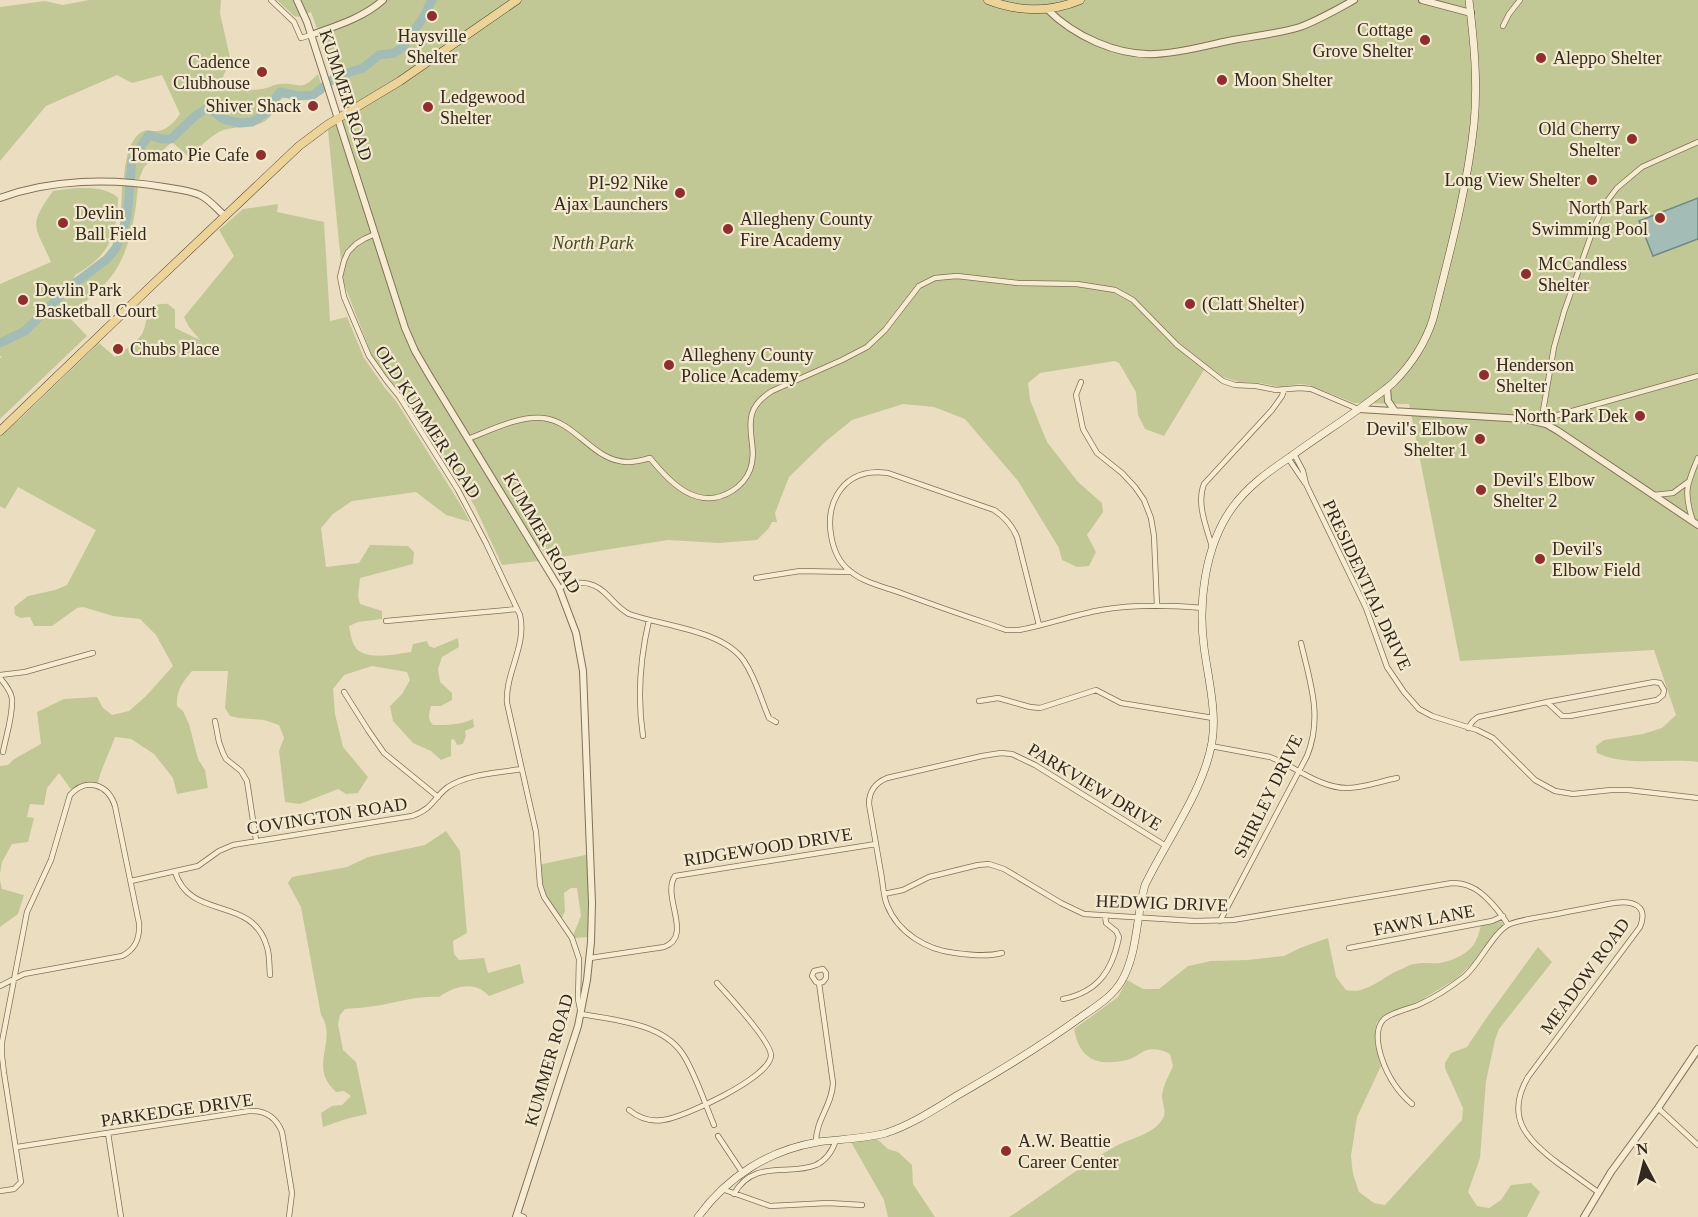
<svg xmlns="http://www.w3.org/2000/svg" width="1698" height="1217" viewBox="0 0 1698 1217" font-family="Georgia,serif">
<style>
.green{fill:#c1c895}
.water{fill:#a3bdb6;stroke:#6b8a83;stroke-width:1.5}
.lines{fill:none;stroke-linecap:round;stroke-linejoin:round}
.river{stroke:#a3bdb6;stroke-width:9}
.minor-casing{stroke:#827059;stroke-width:6}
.tertiary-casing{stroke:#827059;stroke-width:8}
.secondary-casing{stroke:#64513c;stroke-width:8}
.primary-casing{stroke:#503e2d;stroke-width:9}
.minor{stroke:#f6ecd2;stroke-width:4.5}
.tertiary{stroke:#f6ecd2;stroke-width:6}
.secondary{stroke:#f6ecd2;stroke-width:7}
.primary{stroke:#ecd499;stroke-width:8}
.poi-dot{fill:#8e2e2d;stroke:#f3e9cf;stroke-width:2}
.labels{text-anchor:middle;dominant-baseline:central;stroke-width:4.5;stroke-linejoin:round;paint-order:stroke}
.poi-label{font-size:18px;fill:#33281d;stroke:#f3e9cf;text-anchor:start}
.street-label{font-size:18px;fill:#33281d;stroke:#f3e9cf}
.park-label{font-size:18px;font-style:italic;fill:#434e24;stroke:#f3e9cf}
</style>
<rect width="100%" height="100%" fill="#ebdec0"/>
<path class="green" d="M89 0H221L220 13 231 62 224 74 220 87C234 89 248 91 262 89 269 88 274 84 280 84 301 82 299 93 318 74L324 93C306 104 301 97 283 98 275 104 274 116 265 121 250 130 232 125 219 132 208 138 198 149 189 157L172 142 144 167 139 179 124 178C125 165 128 137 144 131 148 130 148 131 153 131 165 132 173 124 180 114L162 75 132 83 117 75 46 106 0 161V7L45 1 63 5Z
M277 0H1698V762C1666 758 1626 767 1597 753L1596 746 1604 740 1643 734 1662 728 1676 715 1654 650 1460 661 1409 404 1354 403 1309 385 1300 384 1281 387 1260 383 1239 382 1223 377 1207 365 1164 436 1145 429 1138 415 1136 392 1119 363 1115 361 1040 373 1028 383 1030 400 1047 442 1078 482 1102 503 1103 512 1087 535 1096 552 1089 566 1077 567 1062 560 1059 548 1018 481 965 419 934 407 903 404 852 420 825 442 789 477 775 513 777 522H772L769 528 757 540 719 543 668 540 548 559 541 548 533 549 539 561 502 565 475 507 462 485 405 397 376 364 371 353 344 284 339 243 328 130 345 117 326 54 311 12 298 17 294 16Z
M122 186 138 187C135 218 130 253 110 278 102 288 91 296 82 305 73 306 71 310 70 318L87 336 0 419V358L2 357 0 356V284L51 262C35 225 27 227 53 191 71 188 105 184 118 198 117 236 109 256 75 275L74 279C123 258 120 234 122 186Z
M278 204 277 212 324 222 330 321 347 317 364 358 385 388 396 401 462 507 470 522 446 515 416 492 352 501 333 514 321 528 326 567 359 563 370 545 408 546 414 552 413 564 360 578 358 596 360 604 382 611V619L358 622 349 626C350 632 351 639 354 645 362 662 396 654 411 652L413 644 427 641 429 646 434 648 458 638 459 647 442 657 438 669 440 682 452 693V700L441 706H431C429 713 427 719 433 725 447 725 460 725 473 719L474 727 465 731 466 736 463 744 457 745 454 739 451 740V756L441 760 431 751 413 743 393 721 390 706 402 694 410 680 407 672 372 666 344 675 333 689 335 714 343 747 368 777 358 793 346 794 338 789 300 804 285 802 279 751 284 738 279 725 264 720 239 718 230 716 225 708 228 671H192C182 683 176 691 177 706L183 711 189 724 198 759 205 770 208 788 177 794 173 778 154 754 131 739 115 737C109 754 101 768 97 786L93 785 73 792 59 773 47 788 44 805 30 804 27 817 34 818 28 842 12 844 2 862 0 874V766L8 765 14 759 41 744 37 712 64 699 97 697 103 708 112 715 129 711 146 696 173 666 156 635 140 619 113 616 83 607 77 608 52 626H34L30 617 21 618 15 615 14 607 28 596 55 590 67 585 96 530 18 487 5 509 0 506V431L15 416 18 421 99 343 115 357C124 350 136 343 142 334 149 322 143 302 168 304L175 310V328L200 340 189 327 184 317 234 256 219 230 243 209Z
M446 831 460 851 467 933 453 941 454 954 459 960 484 958 488 973 520 964 524 983 489 996C474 980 455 986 439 997 419 996 402 1001 382 1005 370 1007 357 1008 345 1009L340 1015 338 1024 343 1050 356 1062 367 1114 346 1119 323 1127 321 1113 332 1106 342 1105 351 1096 344 1091 336 1092C333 1089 329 1085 327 1081 315 1060 336 1036 321 1015L301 907 288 883 292 877 347 867 368 857 425 845Z
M590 854 591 937 572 938 581 916 577 888H571L564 893 565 911 561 920 544 897 538 865Z
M0 880 2 889 24 895 18 914 0 927Z
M1498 921 1502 922 1503 926 1493 936 1476 960 1456 979 1421 1000 1384 1016 1377 1022 1375 1030V1044L1381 1066 1357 1117 1351 1156 1353 1174 1359 1192 1374 1203 1385 1205 1462 1120 1463 1108 1445 1068V1063L1451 1053 1467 1047 1485 1020 1538 947 1552 962 1499 1029 1495 1040 1486 1081 1480 1158 1468 1192 1477 1206 1489 1208 1501 1200 1511 1185 1531 1183 1540 1192 1527 1217H1009C1045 1194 1079 1167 1116 1146 1131 1138 1155 1134 1163 1118 1167 1111 1162 1104 1162 1096 1163 1085 1169 1076 1173 1066L1170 1054C1163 1050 1155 1048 1147 1050 1141 1052 1136 1057 1130 1059 1100 1067 1080 1062 1074 1029L1118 997 1127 980 1143 989H1159L1188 966 1211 961 1248 960 1284 956 1300 948 1328 938 1336 977 1346 990C1368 995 1382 976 1402 969 1406 967 1411 964 1415 964 1423 962 1431 964 1439 963 1447 962 1458 958 1465 953 1475 947 1479 935 1481 925Z
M877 1139 888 1149 898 1152 912 1165 913 1184 935 1217H888L884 1200 851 1142Z"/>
<path class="water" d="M1698 198V239L1653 256 1639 221Z"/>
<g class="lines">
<path class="river" d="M0 343 25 331 66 290 107 259 116 248 127 218 132 160C138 152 142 143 149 135L162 139H171L195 116 206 109 214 112 223 119 240 123 252 122 273 108 276 97 280 92 299 96 313 95 337 76 363 68 379 55 394 53 403 47 423 18 432 0"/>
<defs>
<path id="minor" d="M271 0 294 22 301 38 311 35
M1503 26 1509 14 1520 0
M375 234 364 239 356 244 348 252 344 261 340 277 344 297 369 356 386 380 399 396 458 490 486 543 520 615C527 646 505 673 507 703L536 832 540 885 544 897 572 938 579 959 578 999 581 1014C614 1020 661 1023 682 1053 694 1070 705 1104 714 1125
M1081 382 1076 395 1083 429 1097 453 1122 473 1135 487 1144 500 1151 518 1154 536 1157 606
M1540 422 1543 411 1554 347 1564 312 1594 227 1605 204 1617 188 1642 167 1698 142
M1540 422 1558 415 1698 376
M468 439C491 430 518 416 543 418 577 422 593 462 628 462 635 462 643 460 650 458 670 483 698 512 732 491 740 486 746 480 750 470 761 441 733 415 772 391L842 360 867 347 885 330 919 286 935 278 957 276 1018 283 1077 284 1115 290 1133 300 1177 345 1223 381 1235 385 1256 386 1276 390 1300 388 1311 389 1358 409
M1294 454 1303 471 1306 484 1366 608 1387 667 1404 692 1419 709 1432 716 1477 730 1493 738 1535 780 1555 791 1573 794 1611 790H1628L1698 798
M1288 458 1305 483
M1654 495 1673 493 1688 482
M1693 521C1683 492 1687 484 1698 458
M1212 547C1207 528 1196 504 1204 484L1272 410 1282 396 1284 390
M756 578 800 571 850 572
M559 588C574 581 591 580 604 592 613 600 618 608 629 614 663 626 723 630 744 661 755 677 760 696 767 713L769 718 776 722
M386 621 517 609
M1039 625 1017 537C1012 525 1005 517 994 510L888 473C866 470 848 476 837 495 824 517 830 556 850 571 864 583 885 587 901 593 931 604 962 615 992 625L1006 630H1019C1046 625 1073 615 1101 610 1135 604 1169 605 1203 608
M0 675 25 672 93 653
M0 678C5 684 11 691 12 699 13 716 6 736 3 752
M344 692 368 730 384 753 438 797
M979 701 998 698 1030 707 1040 708 1096 690 1121 703 1213 718
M215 721 219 742 223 753 226 759 241 771 247 781 256 840
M1468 728 1473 721 1478 717 1547 702 1654 682 1660 683 1664 690 1663 695 1657 700 1570 716H1562L1547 702
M643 736C637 697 640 659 649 620
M1211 746 1270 757C1295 766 1319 788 1347 788 1364 788 1381 781 1397 778
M175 872C191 922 252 894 267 947 270 956 269 966 270 975
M131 881 198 866 219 851 233 845 412 816C433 809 433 798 448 787 468 774 498 773 521 769
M884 894 903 890 929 877 978 865 989 864 1004 869 1061 903 1084 914 1195 921 1233 920 1452 883C1458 883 1465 884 1471 887 1484 892 1501 913 1508 925
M1220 921 1307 756C1323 717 1310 682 1301 643
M1349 948 1492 921 1503 916
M1002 953C987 957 970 955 955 953 927 950 898 933 887 905 883 895 883 883 881 873 877 850 873 827 869 804 869 791 875 783 887 778L982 756 1001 753 1012 754 1035 765 1166 846
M590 958 664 947C694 936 661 897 675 876L876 844
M0 986 24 974 122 956C136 949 140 938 139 923L115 806C108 784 86 777 70 795L51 860 27 912 2 1042V1056L4 1073 21 1182 14 1189 0 1191
M1063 999C1098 992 1112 971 1119 937L1116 931 1106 923 1105 916
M1412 1104C1398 1092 1388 1077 1382 1059 1378 1047 1374 1029 1384 1019 1392 1012 1408 1009 1418 1005 1434 998 1451 987 1465 976 1480 963 1494 931 1510 924 1521 920 1534 918 1546 916 1568 912 1591 907 1614 903 1632 900 1649 905 1640 927L1528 1077C1504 1118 1528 1141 1559 1164 1572 1173 1585 1183 1598 1192
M1658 1108 1698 1145
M629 1110C639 1118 650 1122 663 1120 683 1118 769 1078 771 1056 772 1043 728 995 717 983
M108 1133 121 1217
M718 1136 742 1172
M816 1142C816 1119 832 1106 833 1083L819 983 816 982 812 976 814 971 823 969 826 973V978L823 982 819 983
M17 1147 249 1111C265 1110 276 1117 282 1132L292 1193 289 1217
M722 1189 770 1206 828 1203 862 1205
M734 1194C760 1146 818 1195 836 1140
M517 1214 524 1217"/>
<path id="tertiary" d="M297 0 307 22 405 328 415 351 429 375 559 588 576 633 583 671 592 903 591 942 587 980 578 1026 516 1217
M1422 0 1471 13
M1047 9C1074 36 1117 56 1155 54 1180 53 1204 46 1228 41 1252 36 1277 34 1300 27 1319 20 1336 10 1354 0
M311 35C336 26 363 18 383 0
M0 198C51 179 111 178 164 187 176 189 189 190 200 195 210 200 217 209 225 216
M1387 388 1388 401 1395 411
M1359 409 1524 419 1546 424 1558 431 1698 525
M1584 1217 1611 1172 1658 1108 1698 1049"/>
<path id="secondary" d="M698 1217C727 1177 769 1150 818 1142 840 1139 864 1139 886 1133 911 1125 935 1109 958 1095 1000 1071 1041 1046 1081 1017 1095 1007 1111 998 1121 982 1138 954 1136 916 1145 885 1166 841 1204 790 1212 742 1217 711 1208 678 1204 647 1198 602 1205 546 1232 508 1248 486 1268 472 1290 457 1324 432 1361 410 1393 383 1412 364 1425 344 1433 319 1449 255 1467 190 1474 124 1478 83 1474 41 1469 0"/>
<path id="primary" d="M988 0C1019 12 1049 13 1080 0
M0 431 149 288 299 146 327 125 400 81 517 0"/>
</defs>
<use href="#minor" class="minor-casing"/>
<use href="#tertiary" class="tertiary-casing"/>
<use href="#secondary" class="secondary-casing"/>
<use href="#primary" class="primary-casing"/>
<use href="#minor" class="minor"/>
<use href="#tertiary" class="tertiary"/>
<use href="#secondary" class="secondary"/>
<use href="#primary" class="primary"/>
</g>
<g class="poi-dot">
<circle cx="432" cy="16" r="6"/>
<circle cx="1425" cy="40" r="6"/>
<circle cx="1541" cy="58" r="6"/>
<circle cx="262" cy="72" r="6"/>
<circle cx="1222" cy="80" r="6"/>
<circle cx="313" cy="106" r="6"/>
<circle cx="428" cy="107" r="6"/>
<circle cx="1632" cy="139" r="6"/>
<circle cx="261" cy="155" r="6"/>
<circle cx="1592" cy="180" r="6"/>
<circle cx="680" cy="193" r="6"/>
<circle cx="1660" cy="218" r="6"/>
<circle cx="63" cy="223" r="6"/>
<circle cx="728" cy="229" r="6"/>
<circle cx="1526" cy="274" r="6"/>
<circle cx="23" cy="300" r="6"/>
<circle cx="1190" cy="304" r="6"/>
<circle cx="118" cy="349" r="6"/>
<circle cx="669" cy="365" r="6"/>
<circle cx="1484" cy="375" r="6"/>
<circle cx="1640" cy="416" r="6"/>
<circle cx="1480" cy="439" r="6"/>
<circle cx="1481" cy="490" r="6"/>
<circle cx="1540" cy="559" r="6"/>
<circle cx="1006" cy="1151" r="6"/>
</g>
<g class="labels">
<g class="poi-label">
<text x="1413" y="30" text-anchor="end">Cottage<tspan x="1413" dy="21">Grove Shelter</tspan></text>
<text x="432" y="36" text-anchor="middle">Haysville<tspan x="432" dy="21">Shelter</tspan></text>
<text x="1553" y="58">Aleppo Shelter</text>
<text x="250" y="62" text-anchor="end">Cadence<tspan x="250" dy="21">Clubhouse</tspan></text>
<text x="1234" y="80">Moon Shelter</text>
<text x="440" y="97">Ledgewood<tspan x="440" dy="21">Shelter</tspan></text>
<text x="301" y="106" text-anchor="end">Shiver Shack</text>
<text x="1620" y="129" text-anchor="end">Old Cherry<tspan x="1620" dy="21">Shelter</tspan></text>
<text x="249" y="155" text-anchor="end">Tomato Pie Cafe</text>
<text x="1580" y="180" text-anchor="end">Long View Shelter</text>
<text x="668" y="183" text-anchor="end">PI-92 Nike<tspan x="668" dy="21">Ajax Launchers</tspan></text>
<text x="1648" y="208" text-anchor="end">North Park<tspan x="1648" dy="21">Swimming Pool</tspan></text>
<text x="75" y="213">Devlin<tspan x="75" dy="21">Ball Field</tspan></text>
<text x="740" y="219">Allegheny County<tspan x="740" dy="21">Fire Academy</tspan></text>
<text x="1538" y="264">McCandless<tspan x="1538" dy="21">Shelter</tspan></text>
<text x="35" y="290">Devlin Park<tspan x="35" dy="21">Basketball Court</tspan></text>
<text x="1202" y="304">(Clatt Shelter)</text>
<text x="130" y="349">Chubs Place</text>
<text x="681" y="355">Allegheny County<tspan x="681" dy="21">Police Academy</tspan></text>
<text x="1496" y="365">Henderson<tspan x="1496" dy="21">Shelter</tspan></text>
<text x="1628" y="416" text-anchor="end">North Park Dek</text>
<text x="1468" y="429" text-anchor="end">Devil's Elbow<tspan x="1468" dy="21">Shelter 1</tspan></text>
<text x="1493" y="480">Devil's Elbow<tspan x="1493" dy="21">Shelter 2</tspan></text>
<text x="1552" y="549">Devil's<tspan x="1552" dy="21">Elbow Field</tspan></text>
<text x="1018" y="1141">A.W. Beattie<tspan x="1018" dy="21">Career Center</tspan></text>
</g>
<g class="street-label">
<text transform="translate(346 95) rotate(72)">KUMMER ROAD</text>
<text transform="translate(428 422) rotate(57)">OLD KUMMER ROAD</text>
<text transform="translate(542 533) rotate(60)">KUMMER ROAD</text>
<text transform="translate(1367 585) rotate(65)">PRESIDENTIAL DRIVE</text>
<text transform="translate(1095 787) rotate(31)">PARKVIEW DRIVE</text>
<text transform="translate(1268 796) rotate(-64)">SHIRLEY DRIVE</text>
<text transform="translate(327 816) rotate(-9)">COVINGTON ROAD</text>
<text transform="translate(768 847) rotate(-9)">RIDGEWOOD DRIVE</text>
<text transform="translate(1162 903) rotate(2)">HEDWIG DRIVE</text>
<text transform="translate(1424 920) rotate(-11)">FAWN LANE</text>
<text transform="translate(1585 976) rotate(-54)">MEADOW ROAD</text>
<text transform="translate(549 1060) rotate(-74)">KUMMER ROAD</text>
<text transform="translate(177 1110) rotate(-8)">PARKEDGE DRIVE</text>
</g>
<g class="park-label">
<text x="593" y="243">North Park</text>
</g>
</g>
<g transform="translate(1644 1163) rotate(353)" stroke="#f3e9cf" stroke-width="4.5" paint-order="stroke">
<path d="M0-4.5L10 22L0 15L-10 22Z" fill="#33281d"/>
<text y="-9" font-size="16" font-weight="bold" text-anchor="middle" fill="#33281d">N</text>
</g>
</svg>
